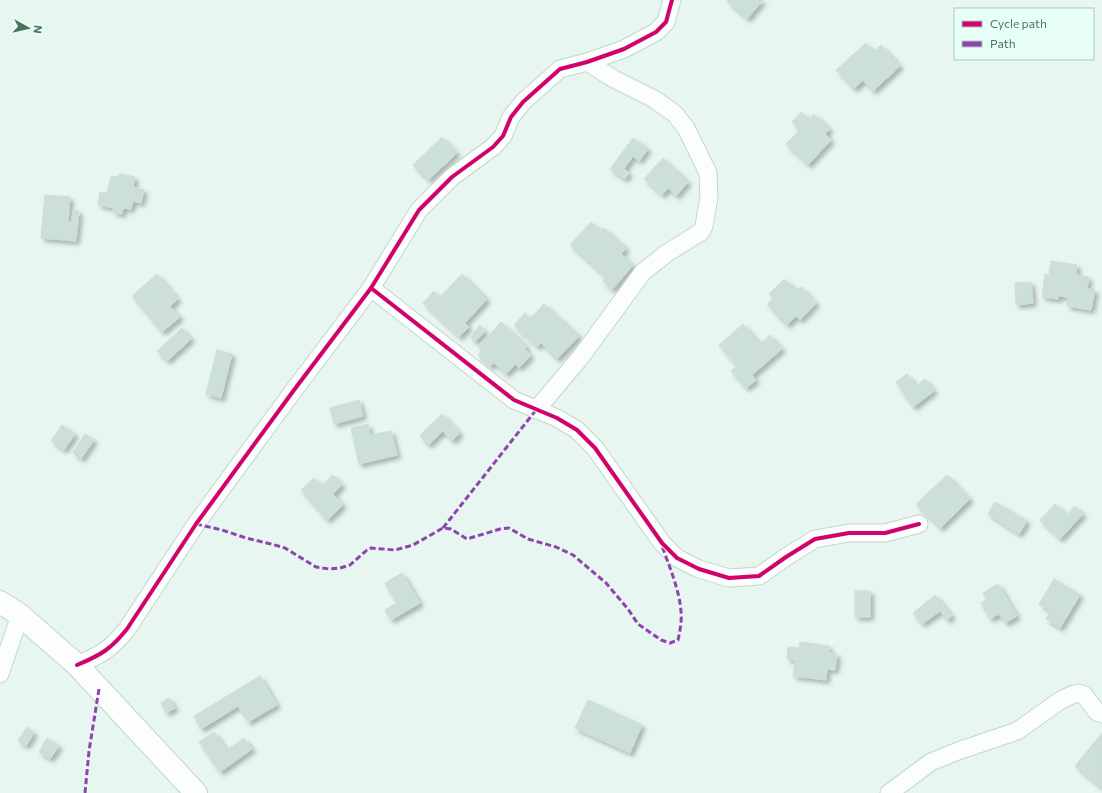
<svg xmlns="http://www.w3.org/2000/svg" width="1102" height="793" viewBox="0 0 1102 793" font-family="Commissioner,sans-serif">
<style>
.building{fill:#cde0d7;stroke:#cbdfd5;filter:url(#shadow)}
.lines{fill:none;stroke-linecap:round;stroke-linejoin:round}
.street-casing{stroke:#c3d5cd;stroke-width:19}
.secondary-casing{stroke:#c1d5cc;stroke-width:24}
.street{stroke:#fcfefd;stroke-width:17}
.secondary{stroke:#fcfefd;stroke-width:22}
.quiet{stroke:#8e44ad;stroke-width:3;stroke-dasharray:6 3;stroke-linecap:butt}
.cycleway-casing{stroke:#e8fff8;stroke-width:6}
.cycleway{stroke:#d6006c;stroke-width:4}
</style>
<defs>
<filter id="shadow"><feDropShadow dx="3.5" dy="3.5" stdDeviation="2" flood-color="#0004"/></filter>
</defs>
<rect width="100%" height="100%" fill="#e8f6f2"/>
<path class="building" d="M728 0H763L747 19 727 1Z
M866 43 873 52 881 45 900 66 873 91 863 80 854 89 836 70Z
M801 112 809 119 814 114 830 129 825 134 831 140 808 165 786 144 800 130 792 122Z
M442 137 457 153 428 180 413 165Z
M633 138 648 149 639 161 633 156 624 169 629 173 625 179 610 169Z
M663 158 688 182 676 196 668 188 662 195 644 179Z
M119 174 135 177 133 187 144 190 141 203 133 201 131 209 123 208 122 214 113 212 114 208 98 205 100 192 107 193 111 176 119 177Z
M45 195 70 197 68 222H72L73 210 79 211 76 241 41 238Z
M591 222 601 231 604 228 626 248 621 254 633 265 612 290 603 281 606 277 570 245Z
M1051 261 1077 265 1076 275 1089 277 1087 289 1095 290 1091 310 1067 306 1068 297 1058 296V299L1042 297 1045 274 1049 275Z
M157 274 178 299 170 306 180 317 162 332 132 296Z
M462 274 487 299 465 323 469 327 459 337 423 303 434 291 440 297Z
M784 279 797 291 801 287 816 303 800 320 796 316 787 325 767 304 773 298 769 294Z
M1031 282 1033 303 1016 305 1015 283Z
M544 304 579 336 557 359 541 343 537 347 514 325 525 313 530 319Z
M501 322 527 347 525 349 531 355 519 368 516 364 506 374 494 363 490 367 478 355 482 351 478 347Z
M743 324 760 344 770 335 782 349 752 375 756 380 746 388 731 371 737 366 719 345Z
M480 325 485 331 475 342 470 337Z
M182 328 191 339 167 361 157 351Z
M217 350 232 354 221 398 206 394Z
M907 374 916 386 925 379 934 391 913 407 896 382Z
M359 400 363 416 334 424 330 408Z
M442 414 460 433 452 441 443 431 428 445 420 435Z
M368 424 370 435 391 431 397 455 359 464 351 428Z
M62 425 75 434 64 450 51 441Z
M85 434 94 440 81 459 73 453Z
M333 475 342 485 333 494 343 505 327 520 301 490 314 478 321 486Z
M947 475 970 499 940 528 916 504Z
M995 502 1027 521 1019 534 988 514Z
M1055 504 1067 515 1075 506 1083 514 1060 539 1040 520Z
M402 573 420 603 391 620 385 610 397 603 385 583Z
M1054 579 1080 595 1060 628 1046 619 1051 611 1039 604Z
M998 584 1017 616 1005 623 999 614 990 619 981 603 987 600 983 593Z
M855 591H870V617H855Z
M935 595 952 616 947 620 940 611 922 624 913 613Z
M800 642 829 646V653L837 654 835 670 827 669 826 680 793 676 795 660 787 659 788 647 799 648Z
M260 676 277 705 248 722 238 706 201 729 194 716Z
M169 698 175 708 166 713 161 703Z
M588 700 642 725 630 753 575 728Z
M27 727 34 733 26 746 18 741Z
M214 732 227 750 244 738 252 749 220 772 199 742Z
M1102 733V788L1075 766Z
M47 738 59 746 50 759 39 752Z"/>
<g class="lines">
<defs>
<path id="street" d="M371 288 514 400 557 418 577 430 595 448 662 543 677 558 699 569 729 578 759 576 786 557 815 539 849 533H885L919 524
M536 410 580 358 643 272 667 253 701 232 704 226 709 197 708 173 686 128 675 114 654 99 614 79 587 62
M77 665C101 655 111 649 127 629L196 524 294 390 371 288 419 210 452 177 493 147 503 136 511 117 523 102 560 69 587 62 624 49 656 32 666 22 672 0
M0 674 20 615
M889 793 931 762 958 751 1017 731 1061 700 1074 694 1079 693 1084 695 1097 712 1102 714"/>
<path id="secondary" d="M0 602 20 615 77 665 196 793"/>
</defs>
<use href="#street" class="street-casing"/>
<use href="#secondary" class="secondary-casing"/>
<use href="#street" class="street"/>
<use href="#secondary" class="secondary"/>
<path class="quiet" d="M196 524 222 530 246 538 271 544 285 548 316 567 329 569 340 568 350 565 367 550 371 548 395 550 413 545 443 528 451 529 467 539 500 529 509 528 528 539 556 547 573 555 606 583 628 609 638 624 661 640 670 643 678 640C680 631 682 621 681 612 680 592 669 565 662 546
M443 528 536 410
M85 793 89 751 99 689"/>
<defs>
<path id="cycleway" d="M371 288 514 400 557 418 577 430 595 448 662 543 677 558 699 569 729 578 759 576 786 557 815 539 849 533H885L919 524
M77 665C101 655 111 649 127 629L196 524 294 390 371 288 419 210 452 177 493 147 503 136 511 117 523 102 560 69 587 62 624 49 656 32 666 22 672 0"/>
</defs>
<use href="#cycleway" class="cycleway-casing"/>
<use href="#cycleway" class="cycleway"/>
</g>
<rect x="954" y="8" width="140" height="52" fill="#e8fff8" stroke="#a8c7b9"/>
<rect x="962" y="21" width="20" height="6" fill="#d6006c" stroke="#a8c7b9"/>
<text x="990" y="28" font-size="12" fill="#49745b">Cycle path</text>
<rect x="962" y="41" width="20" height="6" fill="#8e44ad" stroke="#a8c7b9"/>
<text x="990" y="48" font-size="12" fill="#49745b">Path</text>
<g transform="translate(28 28) rotate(98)" stroke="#e8fff8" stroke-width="3" paint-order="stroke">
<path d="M0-3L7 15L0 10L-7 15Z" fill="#49745b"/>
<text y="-6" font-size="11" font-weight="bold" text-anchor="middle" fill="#49745b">N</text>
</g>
</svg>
